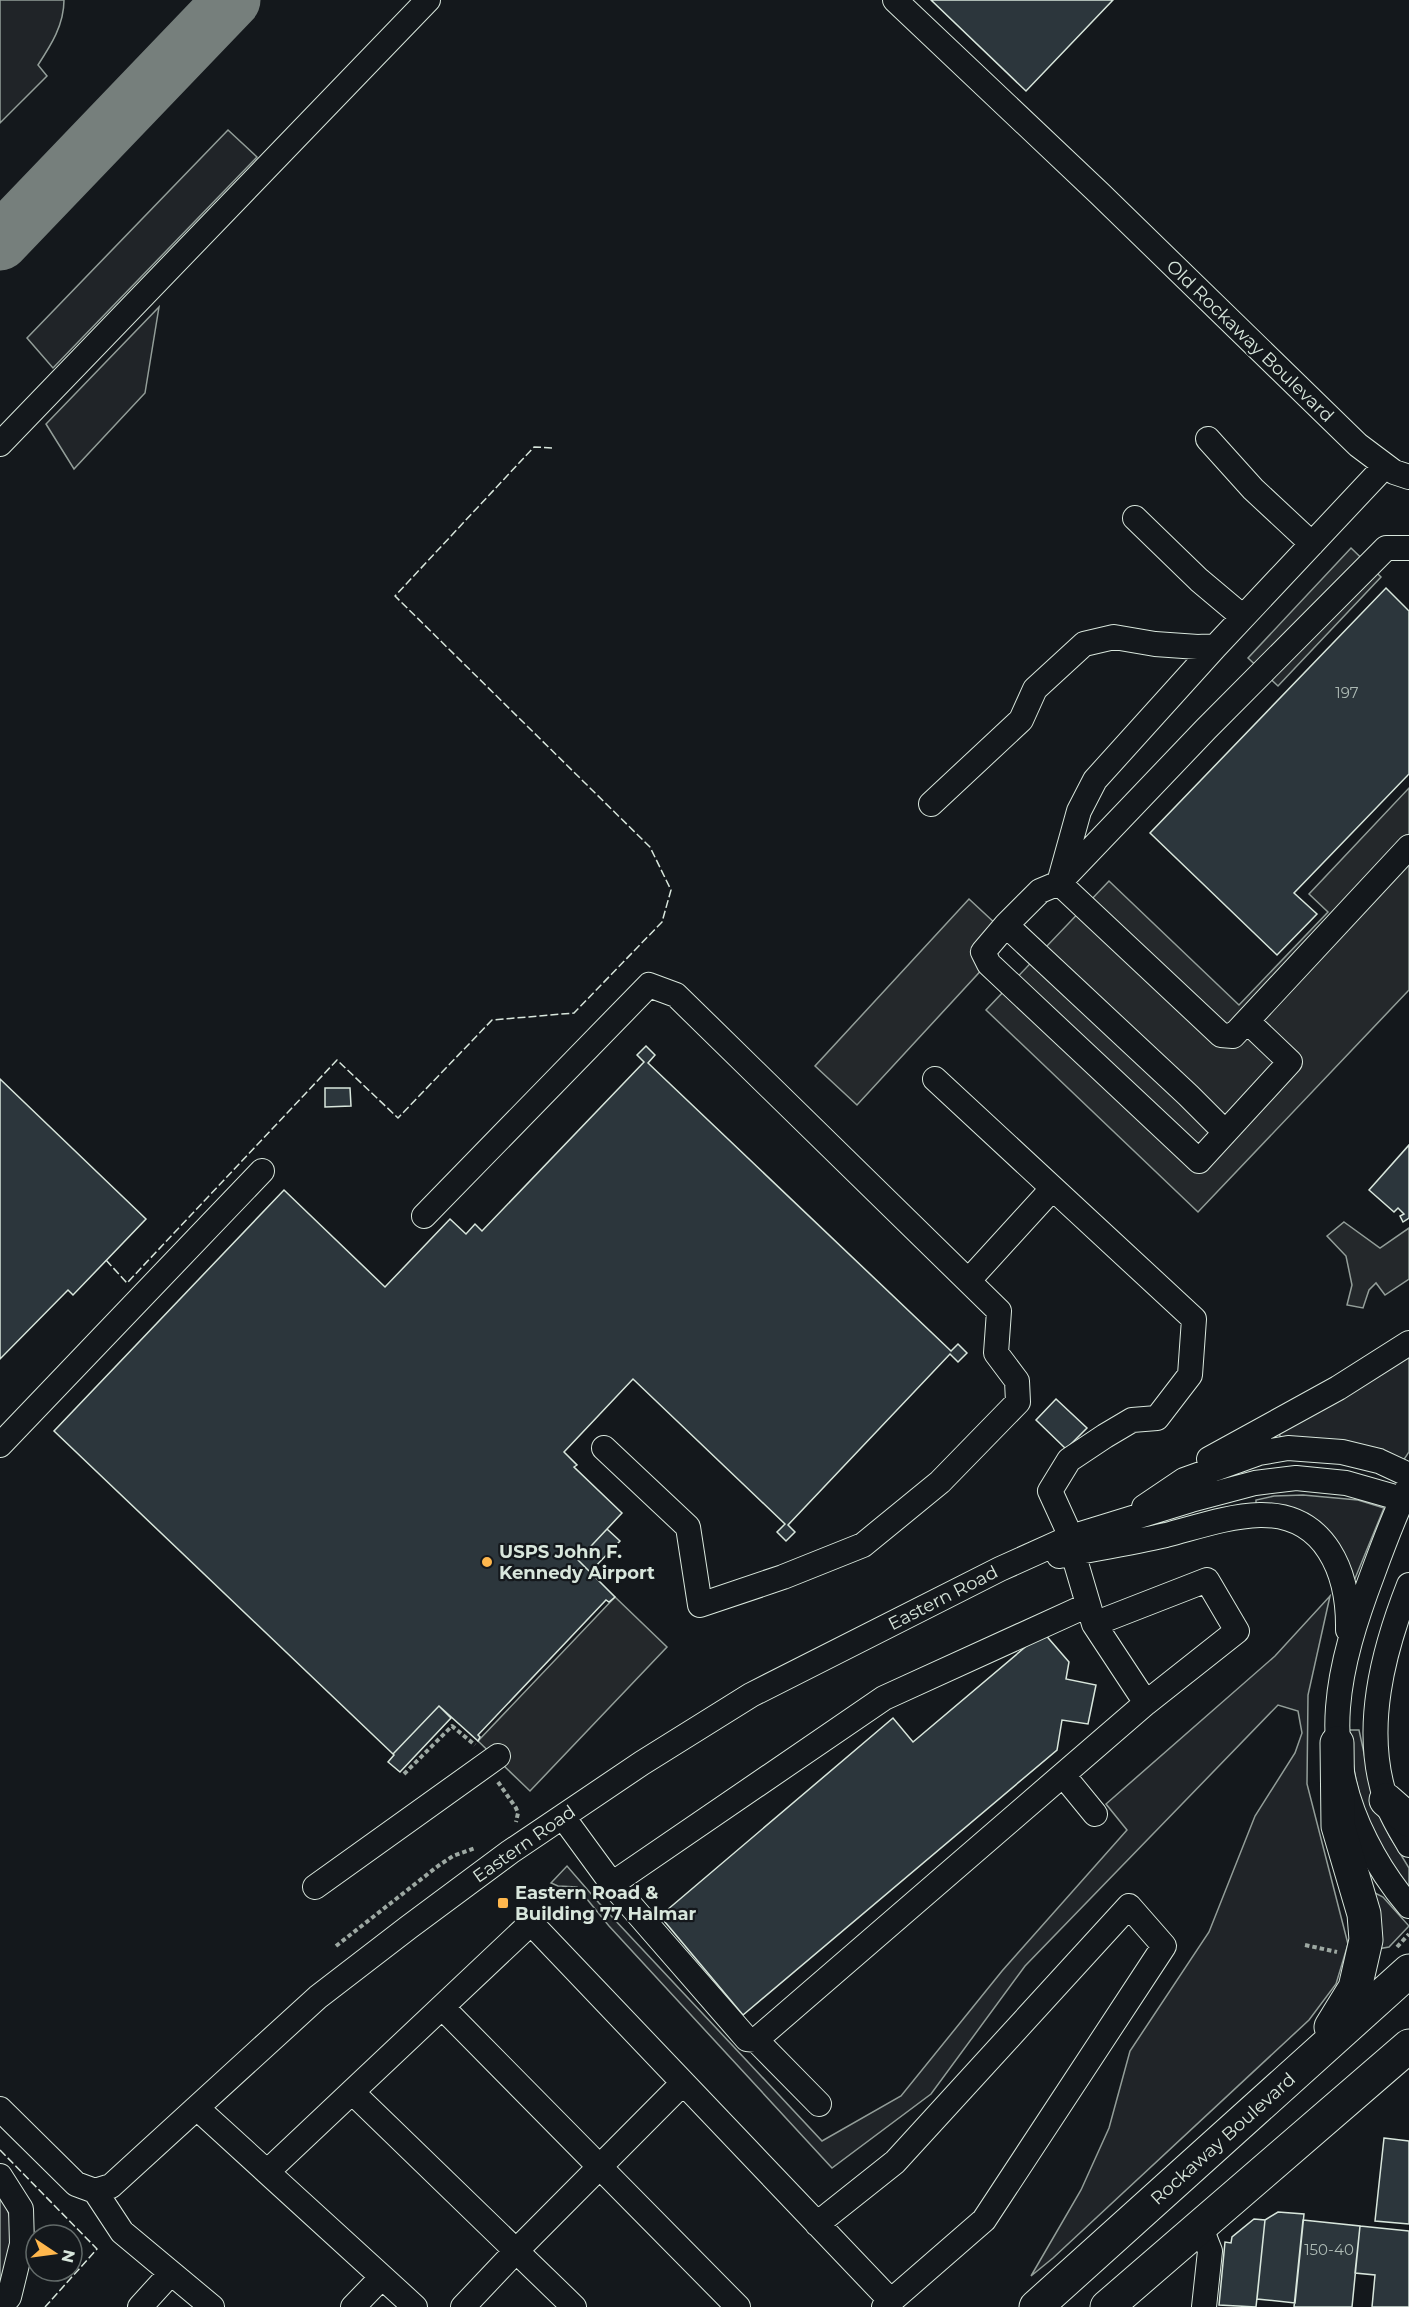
<svg xmlns="http://www.w3.org/2000/svg" width="1409" height="2307" viewBox="0 0 1409 2307" font-family="Montserrat,sans-serif">
<style>
.green{fill:#202428;stroke:#939e99;stroke-width:1.5}
.parking{fill:#24282b;stroke:#939e99;stroke-width:1.5}
.lines{fill:none;stroke-linecap:round;stroke-linejoin:round}
.taxiway{stroke:#767f7c;stroke-width:57}
.building{fill:#2c363c;stroke:#d8e6dc;stroke-width:1.5}
.minor-casing{stroke:#d8e6dc;stroke-width:26}
.highway-casing{stroke:#d8e6dc;stroke-width:35}
.path{stroke:#9da8a2;stroke-width:4;stroke-dasharray:4.5 3;stroke-linecap:butt}
.minor{stroke:#14181c;stroke-width:24}
.highway{stroke:#14181c;stroke-width:33}
.fence{stroke:#d8e6dc;stroke-width:1.5;stroke-dasharray:8 3;stroke-linecap:butt}
.poi-dot{fill:#ffb74d;stroke:#14181c;stroke-width:2}
.labels{text-anchor:middle;dominant-baseline:central;stroke-width:4.5;stroke-linejoin:round;paint-order:stroke}
.number-label{font-size:15px;fill:#adbab4}
.street-label{font-size:18px;fill:#d8e6dc;stroke:#14181c}
.poi-label{font-size:18px;font-weight:bold;fill:#d8e6dc;stroke:#14181c;text-anchor:start}
</style>
<rect width="100%" height="100%" fill="#14181c"/>
<path class="green" d="M0 0H64C64 25 51 45 38 65L47 76 0 123Z
M228 130 257 157 53 368 27 338Z
M159 307 145 393 74 469 46 424Z
M1409 1354V1452L1403 1461 1281 1439 1279 1433Z
M1303 1495 1358 1500 1384 1508 1354 1581 1344 1554 1327 1530 1256 1506V1500L1274 1496Z
M1330 1596 1308 1695 1307 1784 1348 1944 1336 1984 1309 2020 1053 2258 1031 2276 1081 2190 1109 2128 1130 2051 1209 1932 1255 1816 1295 1753 1302 1733 1298 1711 1278 1705 1025 1966 931 2094 832 2168 609 1926 577 1887 558 1886 551 1883 567 1866 599 1903 822 2141 901 2096 1002 1971 1127 1830 1106 1804 1275 1656Z
M1349 1730H1359L1375 1804 1390 1837 1409 1868V1888C1401 1877 1392 1866 1384 1854 1361 1817 1353 1773 1349 1730Z
M1375 1893 1383 1897 1409 1926 1389 1947 1377 1949Z
M0 2193C18 2226 14 2249 0 2282Z"/>
<path class="parking" d="M1351 548 1381 577 1278 686 1248 658Z
M1409 788V990L1198 1212 986 1010 1109 881 1239 1005 1328 912 1309 894Z
M969 899 1011 938 857 1105 815 1066Z
M1344 1222 1380 1248 1409 1228V1279L1385 1295 1376 1283 1369 1290 1363 1308 1347 1305 1352 1285 1346 1256 1327 1236Z
M615 1597 667 1647 530 1791 478 1741Z"/>
<g class="lines">
<path class="taxiway" d="M0 242 232 0"/>
</g>
<path class="building" d="M931 0H1113L1026 91Z
M1386 588 1409 611V774L1294 893 1317 914 1277 955 1150 833Z
M646 1046 655 1055 648 1063 951 1351 958 1344 967 1353 958 1362 950 1354 788 1525 795 1532 786 1541 777 1532 785 1524 633 1379 564 1452 577 1465 574 1467 622 1513 578 1560 615 1597 609 1602 606 1600 478 1735 480 1737 478 1741 439 1706 393 1754 54 1431 284 1190 385 1287 450 1219 466 1234 475 1224 482 1231 644 1062 637 1055Z
M0 1079 146 1219 73 1295 68 1290 0 1359Z
M325 1088H350L351 1106 325 1107Z
M1409 1145V1218L1403 1222 1400 1216 1404 1214 1398 1208 1394 1212 1369 1190Z
M1056 1399 1087 1428 1066 1449 1036 1420Z
M607 1529 620 1541 590 1572 578 1560Z
M1043 1632 1069 1662 1066 1679 1096 1685 1088 1724 1062 1720 1057 1750 743 2015 660 1916 893 1718 913 1742Z
M439 1706 451 1718 400 1772 388 1762 394 1755 393 1754Z
M1384 2138 1409 2141V2224L1375 2221Z
M1278 2212 1304 2214 1295 2303 1257 2299 1265 2220Z
M1254 2219 1265 2220 1256 2307 1219 2305 1225 2242 1231 2243 1232 2237Z
M1303 2220 1360 2226 1352 2307H1294Z
M1360 2226 1409 2231V2307H1372L1375 2275 1355 2273Z"/>
<g class="lines">
<defs>
<path id="minor" d="M895 0 1099 193 1358 445 1394 472 1409 477
M1208 439 1253 489 1312 544
M0 444 428 0
M1135 518 1199 580 1243 617
M1216 646 1095 780 1079 811 1059 883 1221 1035 1233 1036 1409 847
M931 804 1021 720 1035 689 1084 644 1114 637 1155 644 1198 647 1216 646 1385 466
M1006 925 983 952 989 964 1199 1161 1290 1062 1247 1021
M935 1079 1194 1319 1190 1375 1157 1418 1132 1420 1105 1436 1069 1460 1050 1491 1071 1537
M1225 1132 1188 1095 1006 925 1040 891 1059 883 1206 729 1386 548H1409
M424 1216 649 985 676 995 999 1311 996 1353 1017 1381 1018 1402 940 1482 863 1545 783 1577 700 1605 688 1527 604 1448
M969 1280 1052 1189
M0 1445 262 1171
M1209 1459 1338 1388 1409 1343
M1409 1485C1395 1513 1384 1543 1373 1573 1337 1668 1318 1747 1366 1841 1378 1865 1392 1886 1409 1906
M1144 1507 1184 1480 1259 1453 1288 1448 1342 1452 1379 1461 1409 1475
M1073 1553 1094 1624 1146 1703 756 2040 747 2039 612 1884 884 1698 1088 1605
M1059 1556C1094 1549 1131 1543 1166 1535 1197 1527 1228 1516 1260 1515 1326 1514 1349 1573 1348 1630
M1409 1585C1383 1651 1362 1730 1386 1800 1391 1816 1401 1831 1409 1845
M1094 1624 1207 1580 1237 1631 1146 1703
M1063 1775 1095 1814
M563 1817 612 1884
M315 1887 498 1756
M442 2007 738 2307
M756 2040 819 2104
M352 2092 574 2307
M197 2108 415 2307
M0 2109 76 2184 95 2191 111 2186 318 1997 409 1927 510 1852 642 1763 751 1695 1000 1569 1071 1537 1191 1500 1255 1483 1296 1478 1346 1483 1409 1501
M267 2172 531 1923 891 2301
M0 2176 21 2209 22 2244 9 2297 0 2307
M95 2191 122 2232 212 2307
M817 2224 895 2162 1129 1906 1164 1946 984 2220 884 2307
M1201 2228 1210 2251 1204 2307
M140 2307 171 2273
M353 2307 382 2277
M463 2307 516 2251 683 2083"/>
<path id="highway" d="M1386 1800 1409 1820
M1331 2027 1355 1988 1366 1940 1364 1914 1338 1826 1337 1743
M1036 2307 1409 1971
M1107 2307 1409 2046"/>
</defs>
<use href="#minor" class="minor-casing"/>
<use href="#highway" class="highway-casing"/>
<path class="path" d="M404 1774 452 1726 475 1745
M498 1782 516 1808 518 1813 516 1822
M1305 1945 1337 1952
M336 1946 438 1866 453 1856 475 1848
M1397 1947 1409 1934"/>
<use href="#minor" class="minor"/>
<use href="#highway" class="highway"/>
<path class="fence" d="M106 1260 127 1283 337 1060 398 1118 492 1020 574 1013 662 922 671 890 650 847 395 596 534 447 554 448
M0 2150 97 2249 45 2307"/>
</g>
<g class="poi-dot">
<circle cx="487" cy="1562" r="6"/>
<rect x="497" y="1897" width="12" height="12" rx="3"/>
</g>
<g class="labels">
<g class="number-label">
<text x="1347" y="692">197</text>
<text x="1329" y="2249">150-40</text>
</g>
<g class="street-label">
<text transform="translate(1250 341) rotate(44)">Old Rockaway Boulevard</text>
<text transform="translate(943 1598) rotate(-27)">Eastern Road</text>
<text transform="translate(524 1844) rotate(-35)">Eastern Road</text>
<text transform="translate(1223 2139) rotate(-42)">Rockaway Boulevard</text>
</g>
<g class="poi-label">
<text x="499" y="1552">USPS John F.<tspan x="499" dy="21">Kennedy Airport</tspan></text>
<text x="515" y="1893">Eastern Road &amp;<tspan x="515" dy="21">Building 77 Halmar</tspan></text>
</g>
</g>
<g transform="translate(54 2253) rotate(103)"><circle r="28" fill="#14181c" stroke="#626a69" stroke-width="1.5"/>
<path d="M0-4.5L10 22L0 15L-10 22Z" fill="#ffb74d"/>
<text y="-9" font-size="16" font-weight="bold" text-anchor="middle" fill="#d8e6dc">N</text>
</g>
</svg>
